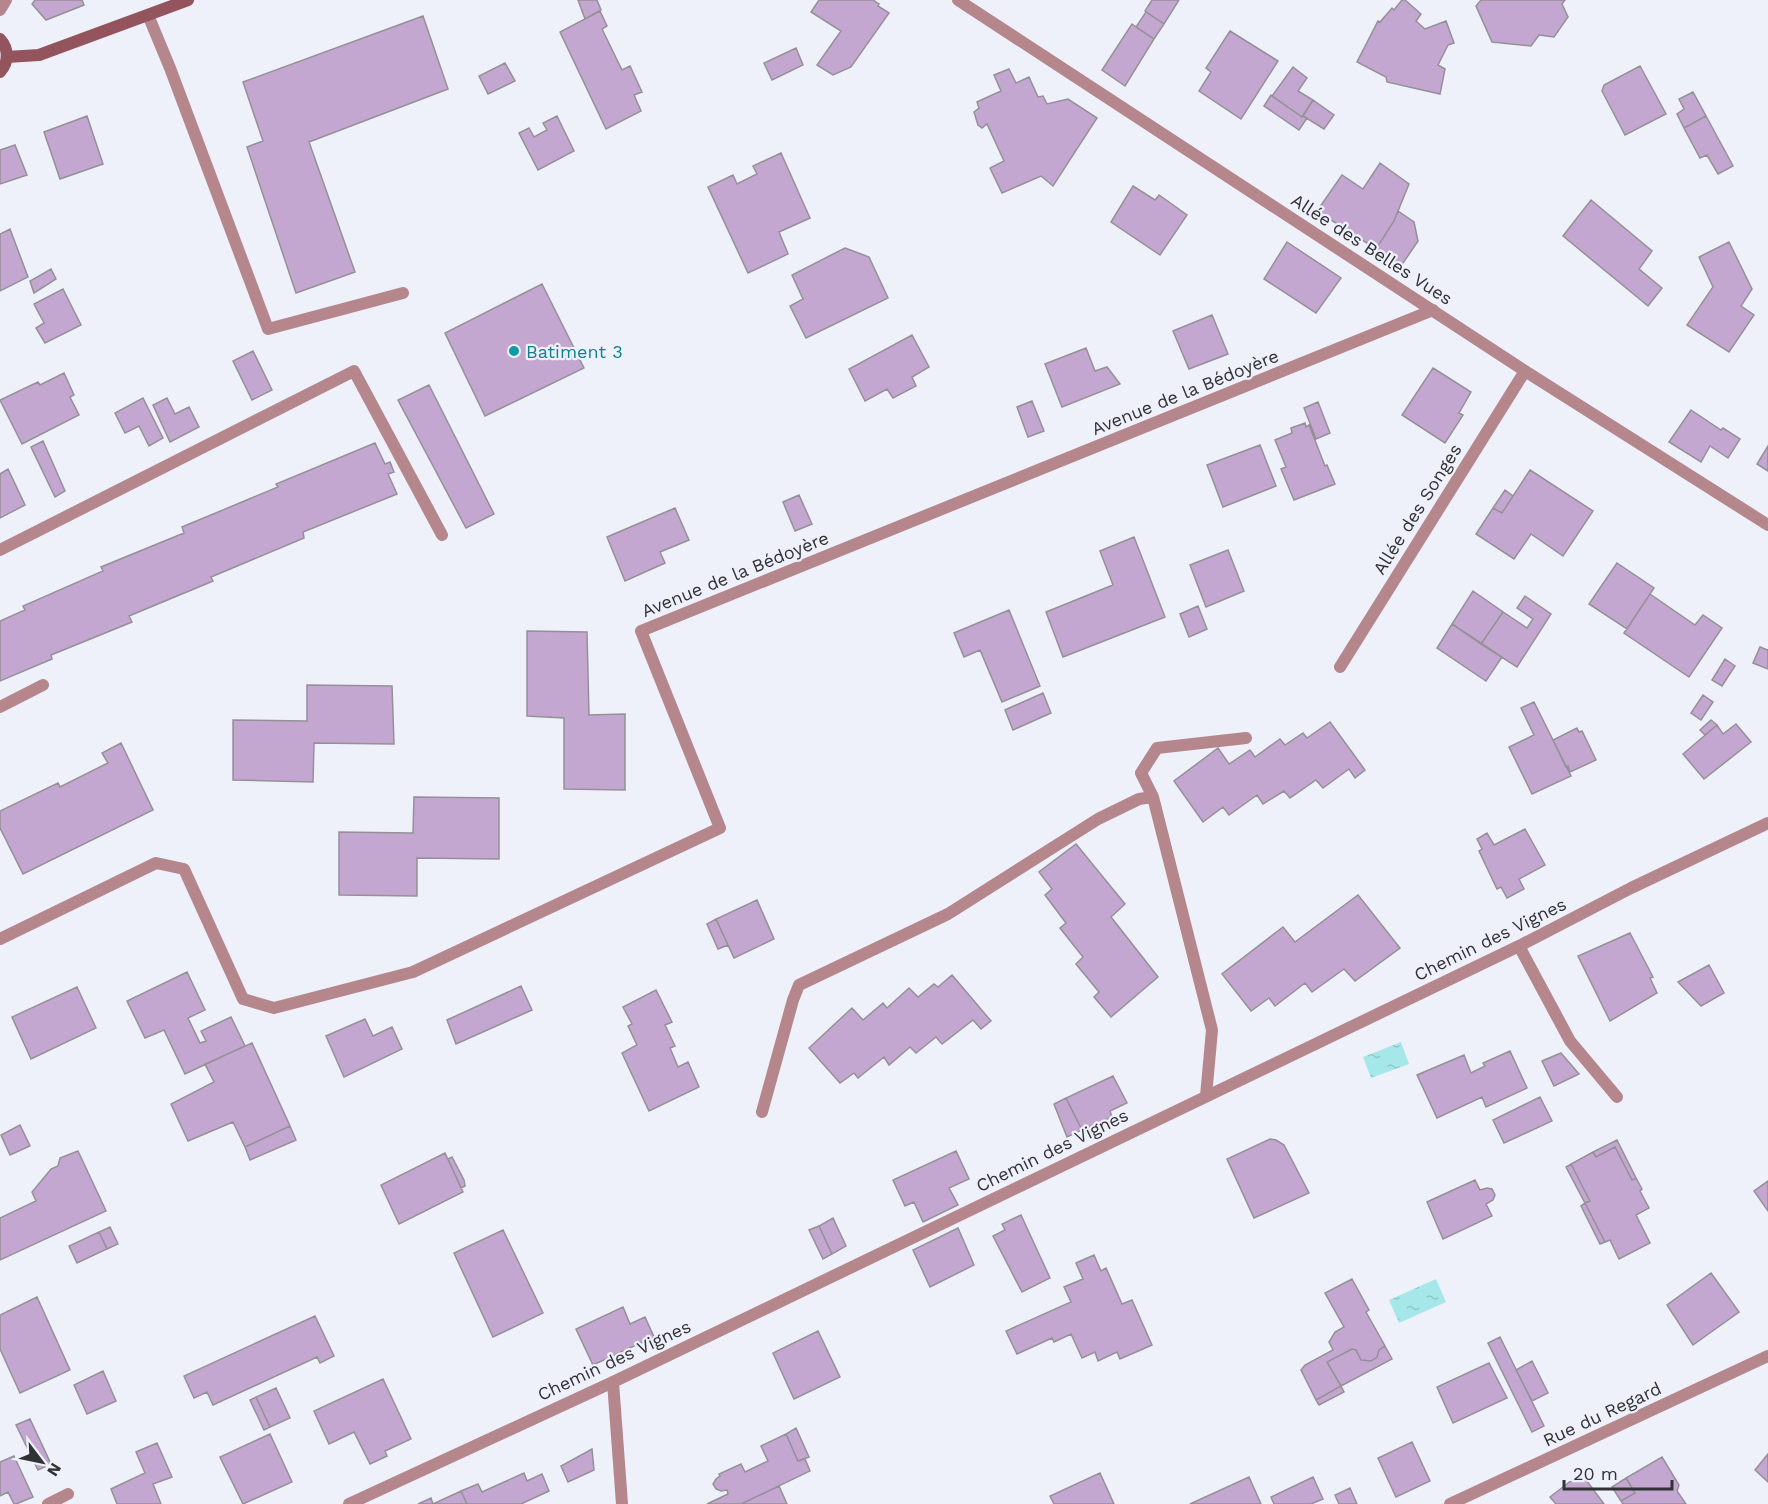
<svg xmlns="http://www.w3.org/2000/svg" width="1768" height="1504" viewBox="0 0 1768 1504" font-family="'Work Sans',sans-serif">
<style>
.water{fill:url(#water-ripples)}
.building{fill:#c4a7d0;stroke:#959097;stroke-width:1.5}
.lines{fill:none;stroke-linecap:round;stroke-linejoin:round}
.lane{stroke:#b5878c;stroke-width:12}
.street{stroke:#b5878c;stroke-width:12}
.secondary{stroke:#94545d;stroke-width:12}
.culture-dot{fill:#0f9aa8;stroke:#eef1fa;stroke-width:2}
.labels{text-anchor:middle;dominant-baseline:central;stroke-width:4.5;stroke-linejoin:round;paint-order:stroke}
.street-label{font-size:18px;fill:#313235;stroke:#eef1fa}
.culture-label{font-size:18px;fill:#0d838f;stroke:#eef1fa;text-anchor:start}
</style>
<defs>
<pattern id="water-ripples" width="26" height="14" patternUnits="userSpaceOnUse" patternTransform="scale(1.5)"><rect width="26" height="14" fill="#a6e7e9"/><path d="M2 4q2-2 4 0t4 0M15 11q2-2 4 0t4 0" fill="none" stroke="#8fc7c8"/></pattern>
</defs>
<rect width="100%" height="100%" fill="#eef1fa"/>
<path class="water" d="M1401 1042 1409 1064 1371 1078 1363 1057Z
M1436 1279 1446 1302 1399 1323 1389 1300Z"/>
<path class="building" d="M35 0H82L84 5 46 20 32 4Z
M578 0H597L601 10 585 19Z
M819 0H873L879 4 878 6 889 13 851 67 833 75 817 65 841 31 811 12Z
M1152 0H1179L1164 24 1145 11Z
M1402 0H1405L1421 14 1416 21 1425 29 1446 21 1454 43 1448 45 1438 65 1445 69 1440 94 1387 82 1386 77 1357 62 1378 21 1380 22 1392 8 1394 10Z
M1481 0H1565L1562 4 1568 17 1554 37 1539 35 1531 46 1492 42 1476 6Z
M600 11 607 26 602 29 622 70 630 66 642 92 634 95 641 111 606 129 560 32Z
M1146 12 1164 24 1154 39 1136 27Z
M423 16 448 89 309 142 355 272 296 293 247 147 263 141 243 82Z
M1132 24 1154 39 1125 86 1102 70Z
M1230 31 1278 61 1241 119 1199 91 1211 72 1206 68Z
M796 48 803 65 772 80 764 63Z
M505 63 515 81 488 94 479 76Z
M1640 66 1666 114 1625 135 1602 91 1604 85Z
M1293 67 1307 78 1298 91 1313 100 1302 117 1272 96Z
M1009 69 1016 83 1029 77 1038 97 1043 96 1047 104 1068 99 1097 118 1053 186 1041 176 1002 193 990 168 1004 161 987 124 982 128 978 125 974 112 979 108 977 102 1001 91 994 75Z
M1693 92 1706 116 1684 128 1677 114 1684 109 1679 99Z
M1271 95 1302 117 1303 116 1307 118 1299 130 1264 106Z
M1313 100 1334 115 1324 129 1303 116Z
M87 116 103 164 60 179 44 132Z
M557 116 574 151 538 170 519 133 529 128 534 137 547 130 543 123Z
M1706 116 1733 166 1718 174 1707 155 1700 158 1684 128Z
M15 145 27 175 0 184V150Z
M781 153 810 218 779 232 788 254 748 273 708 187 733 175 737 184 757 174 753 166Z
M1380 163 1409 184 1394 221 1376 249 1317 211 1342 175 1363 189Z
M1133 186 1155 200 1159 195 1187 215 1160 255 1111 222Z
M1591 200 1652 251 1639 269 1662 288 1648 306 1563 236Z
M1398 211 1414 222 1418 241 1401 266 1376 249 1394 221Z
M10 229 28 277 0 291V234Z
M1287 242 1341 278 1316 313 1264 279Z
M1729 242 1752 289 1741 306 1754 315 1729 352 1687 325 1713 287 1699 257Z
M845 248 869 257 888 298 806 338 790 306 803 299 792 275Z
M51 269 56 279 34 293 30 281Z
M542 284 584 368 485 416 445 333Z
M63 289 81 325 45 343 36 328 44 323 34 304Z
M1212 315 1228 354 1189 369 1173 331Z
M912 335 929 367 912 377 916 386 893 398 887 389 865 401 849 369Z
M1086 348 1095 371 1107 367 1120 384 1062 407 1045 364Z
M253 351 272 390 252 400 233 361Z
M1433 368 1471 392 1459 413 1463 415 1445 443 1402 415Z
M64 373 74 395 70 397 79 415 22 444 0 400 38 382 40 385Z
M429 385 494 514 466 528 398 400Z
M143 398 163 438 149 446 139 426 125 433 115 413Z
M167 398 175 414 189 407 199 427 170 442 153 405Z
M1032 401 1044 431 1028 437 1017 407Z
M1318 402 1330 433 1316 439 1304 408Z
M1691 410 1721 430 1723 428 1740 439 1728 458 1710 446 1701 462 1669 442Z
M1305 423 1306 427 1309 425 1325 466 1327 465 1335 484 1294 500 1281 469 1286 467 1275 440 1292 433 1291 428Z
M43 441 65 491 55 497 31 447Z
M375 443 385 464 390 462 394 472 388 474 397 494 303 532 304 538 211 577 213 581 129 616 132 622 51 655 52 659 0 681V621L25 610 23 606 103 571 101 567 184 533 182 527 278 487 276 484Z
M1260 445 1276 486 1223 507 1207 465Z
M1768 446V471L1757 464Z
M8 469 25 505 0 518V474Z
M1530 470 1593 511 1563 556 1531 534 1514 559 1476 534 1493 508 1502 513Z
M1505 490 1513 496 1502 513 1493 508Z
M799 495 812 524 795 531 783 502Z
M675 508 689 540 660 552 665 563 625 581 607 537Z
M1134 537 1165 617 1063 657 1046 612 1113 585 1100 551Z
M1228 550 1244 591 1206 607 1190 565Z
M1617 563 1654 588 1627 629 1589 604Z
M1473 591 1503 612 1481 644 1452 624Z
M1650 594 1695 625 1703 615 1722 628 1689 677 1624 633Z
M1525 596 1551 614 1517 667 1481 644 1503 612 1527 628 1533 619 1517 608Z
M1198 606 1207 629 1189 637 1180 614Z
M1009 610 1040 686 1002 702 980 650 964 657 954 633Z
M1452 624 1502 657 1486 681 1437 648Z
M527 631 587 632 589 715 625 714V790L564 789V718L527 716Z
M1760 647 1768 650V669L1753 663Z
M1725 659 1735 666 1722 686 1712 680Z
M307 685 392 686 394 744 314 743 313 782 233 780V720L307 721Z
M1043 693 1051 713 1013 730 1005 710Z
M1703 695 1713 702 1701 720 1691 713Z
M1534 702 1571 776 1532 794 1509 747 1534 735 1521 708Z
M1711 720 1717 725 1705 735 1700 730Z
M1330 722 1365 770 1355 778 1349 769 1323 788 1316 780 1290 798 1284 791 1263 804 1257 795 1229 815 1223 807 1203 822 1174 781 1218 748 1229 764 1250 750 1255 757 1280 739 1285 745 1303 733 1307 738Z
M1736 724 1751 742 1704 779 1683 754 1717 725 1723 734Z
M1577 728 1579 732 1582 731 1596 760 1570 772 1568 766 1566 767 1553 740Z
M121 743 153 810 23 874 0 828V811L58 783 60 787 108 763 102 753Z
M414 797 499 798V859L417 858V896L339 895V832L413 833Z
M1525 829 1545 865 1519 879 1524 889 1507 898 1501 887 1497 889 1479 851 1482 849 1477 839 1487 833 1494 845Z
M1076 844 1125 904 1111 917 1158 977 1111 1017 1094 997 1099 992 1076 964 1083 957 1060 928 1066 923 1045 895 1052 889 1039 872Z
M1358 895 1400 948 1355 981 1344 969 1312 992 1305 983 1275 1006 1269 998 1251 1011 1222 974 1283 927 1295 942Z
M757 900 774 939 734 958 716 919Z
M716 919 728 945 718 949 707 924Z
M1630 933 1653 977 1650 978 1657 993 1610 1021 1578 956Z
M1709 965 1724 993 1701 1006 1678 982Z
M187 972 205 1010 188 1018 200 1043 206 1041 201 1031 231 1017 245 1046 185 1074 164 1030 145 1038 127 1001Z
M952 975 991 1021 981 1029 973 1020 942 1044 936 1037 916 1053 910 1047 889 1065 884 1057 858 1078 854 1073 840 1083 809 1048 852 1008 863 1020 883 1003 887 1008 909 988 918 997 934 984 938 987Z
M521 986 532 1010 456 1044 447 1020Z
M77 987 96 1028 31 1059 12 1017Z
M656 990 672 1022 665 1025 675 1046 670 1048 678 1067 688 1062 699 1087 649 1111 622 1053 637 1045 628 1026 632 1024 623 1007Z
M365 1019 373 1036 392 1027 402 1049 344 1077 326 1036Z
M252 1043 290 1126 245 1147 233 1122 188 1141 171 1104 214 1082 205 1064Z
M1510 1051 1527 1088 1486 1107 1482 1097 1437 1118 1417 1075 1464 1055 1471 1073 1485 1066 1483 1063Z
M1561 1053 1579 1074 1554 1086 1542 1061Z
M1113 1076 1127 1103 1110 1111 1112 1117 1082 1130 1066 1098Z
M1540 1097 1552 1121 1504 1143 1493 1120Z
M1066 1098 1082 1130 1067 1137 1054 1104Z
M20 1125 30 1146 10 1155 1 1135Z
M290 1126 296 1140 250 1160 245 1147Z
M1270 1139 1276 1140 1284 1145 1309 1193 1254 1218 1227 1159Z
M1617 1140 1636 1178 1632 1180 1615 1147 1596 1157 1593 1152Z
M1615 1147 1632 1180 1636 1178 1642 1189 1640 1191 1649 1208 1636 1215 1650 1243 1619 1259 1610 1240 1605 1242 1585 1203 1590 1201 1571 1164 1593 1152 1596 1157Z
M78 1151 106 1211 0 1260V1218L36 1201 32 1192 51 1169 58 1166 60 1158Z
M956 1151 969 1179 949 1188 958 1205 923 1222 914 1202 905 1206 893 1180Z
M445 1153 463 1192 399 1224 381 1185Z
M452 1157 464 1180 465 1186 461 1188 448 1159Z
M1571 1164 1590 1201 1585 1203 1566 1167Z
M1475 1180 1480 1190 1487 1188 1492 1189 1495 1195 1493 1200 1486 1204 1492 1216 1443 1239 1427 1202Z
M1768 1181V1211L1754 1191Z
M1585 1203 1605 1242 1600 1244 1581 1206Z
M1021 1215 1050 1278 1022 1292 993 1236 1005 1230 1002 1224Z
M833 1218 846 1246 832 1254 819 1226Z
M819 1226 832 1254 823 1259 809 1230Z
M110 1227 118 1244 107 1249 99 1232Z
M958 1228 974 1265 930 1287 913 1250Z
M503 1230 543 1313 493 1337 454 1253Z
M99 1232 107 1249 77 1263 69 1246Z
M1094 1255 1101 1271 1106 1268 1122 1304 1132 1300 1152 1345 1120 1359 1117 1352 1098 1361 1095 1352 1082 1358 1071 1334 1054 1342 1052 1338 1017 1354 1006 1331 1071 1302 1064 1287 1083 1279 1076 1263Z
M1711 1273 1739 1312 1693 1345 1667 1305Z
M1352 1279 1369 1310 1366 1312 1385 1346 1379 1350 1377 1357 1371 1361 1361 1360 1356 1350 1352 1349 1327 1362 1341 1386 1316 1400 1301 1370 1305 1365 1333 1350 1329 1342 1335 1332 1344 1327 1325 1293Z
M37 1297 70 1370 20 1393 0 1349V1315Z
M623 1307 630 1324 645 1317 654 1337 593 1365 576 1329Z
M315 1316 334 1356 320 1363 317 1357 213 1405 207 1392 194 1398 184 1376Z
M818 1331 840 1377 794 1399 773 1353Z
M1500 1337 1544 1426 1532 1432 1488 1343Z
M1385 1346 1392 1359 1341 1386 1327 1362 1352 1349 1356 1350 1361 1360 1371 1361 1377 1357 1379 1350Z
M1532 1361 1548 1393 1532 1401 1516 1370Z
M1489 1363 1507 1398 1453 1423 1437 1387Z
M103 1371 116 1401 87 1414 74 1385Z
M383 1379 411 1439 385 1451 387 1456 370 1464 354 1432 329 1444 314 1411Z
M1341 1386 1344 1392 1319 1405 1316 1400Z
M276 1388 290 1418 270 1427 256 1397Z
M256 1397 270 1427 264 1430 250 1400Z
M30 1419 51 1464 38 1470 16 1425Z
M796 1428 809 1457 798 1461 786 1434Z
M270 1434 292 1482 243 1504 220 1457Z
M786 1434 798 1461 805 1459 810 1471 741 1504H707L728 1494 727 1490 721 1491 716 1489 713 1484 716 1479 720 1476 719 1474 741 1464 745 1472 768 1461 761 1446Z
M1412 1442 1430 1481 1396 1497 1378 1458Z
M157 1443 172 1477 153 1484 161 1504H117L111 1489 145 1473 136 1452Z
M592 1449 594 1470 568 1482 561 1466Z
M1768 1454V1482L1755 1470Z
M14 1456 33 1497 16 1504H14L8 1492 0 1496V1462Z
M1662 1457 1679 1485 1677 1491 1686 1504H1623L1621 1501 1635 1493 1626 1478Z
M524 1473 527 1481 542 1474 549 1491 521 1504H467L461 1491 478 1484 482 1492Z
M1100 1473 1114 1504H1054L1050 1496Z
M1581 1473 1604 1504H1556L1550 1497Z
M1249 1477 1261 1504H1190Z
M1313 1477 1323 1499 1311 1504H1274L1271 1497Z
M1626 1478 1635 1493 1621 1501 1612 1487Z
M779 1486 787 1504H741Z
M1350 1488 1357 1504H1339L1335 1495Z
M461 1491 467 1504H418L431 1498 433 1504Z"/>
<g class="lines">
<path class="lane" d="M148 15 170 68 268 329 403 293
M0 550 354 371 442 535
M0 707 43 685
M1206 1096 1212 1030 1153 797 1141 773 1157 748 1246 738
M762 1112 793 1000 799 985 948 914 1098 819 1139 799 1153 797"/>
<path class="street" d="M958 0 1525 371 1768 525
M0 10 6 0
M1340 667 1525 371
M0 939 156 863 184 869 243 999 274 1008 413 972 720 828 641 631 1433 310
M1519 946 1570 1041 1617 1097
M613 1382 622 1504
M48 1504 68 1494
M349 1504 613 1382 1519 946 1631 888 1768 823
M1450 1504 1768 1356"/>
<path class="secondary" d="M0 39C9 49 9 62 0 72
M7 57 39 55 188 0"/>
</g>
<circle class="culture-dot" cx="514" cy="351" r="6"/>
<g class="labels">
<g class="street-label">
<text transform="translate(1372 249) rotate(33)">Allée des Belles Vues</text>
<text transform="translate(1185 392) rotate(-22)">Avenue de la Bédoyère</text>
<text transform="translate(1417 509) rotate(-58)">Allée des Songes</text>
<text transform="translate(735 574) rotate(-22)">Avenue de la Bédoyère</text>
<text transform="translate(1490 939) rotate(-26)">Chemin des Vignes</text>
<text transform="translate(1052 1150) rotate(-26)">Chemin des Vignes</text>
<text transform="translate(614 1360) rotate(-25)">Chemin des Vignes</text>
<text transform="translate(1602 1414) rotate(-25)">Rue du Regard</text>
</g>
<g class="culture-label">
<text x="526" y="351">Batiment 3</text>
</g>
</g>
<g transform="translate(42 1462) rotate(122)" stroke="#eef1fa" stroke-width="4.5" paint-order="stroke">
<path d="M0-4.5L10 22L0 15L-10 22Z" fill="#313235"/>
<text y="-9" font-size="16" font-weight="bold" text-anchor="middle" fill="#313235">N</text>
</g>
<path d="M1564 1480v9h108v-9" fill="none" stroke="#313235" stroke-width="3"/>
<text x="1573" y="1480" font-size="18" fill="#313235" stroke="#eef1fa" stroke-width="4.5" paint-order="stroke">20 m</text>
</svg>
